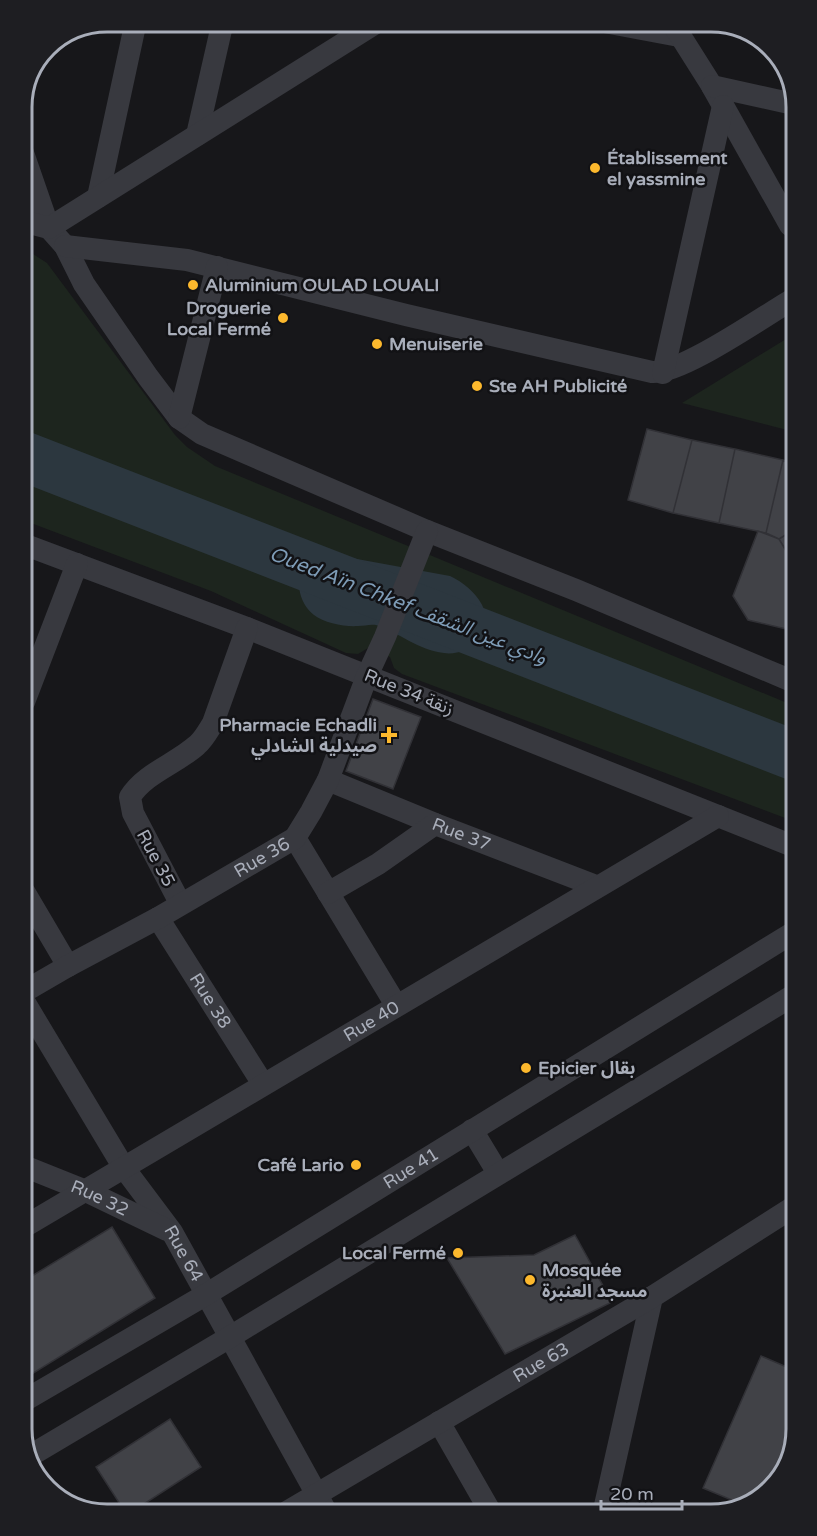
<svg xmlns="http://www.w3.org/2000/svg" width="817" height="1536" viewBox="0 0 817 1536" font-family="'Varela Round','Noto Sans Arabic',sans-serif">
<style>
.green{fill:#1d251e}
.water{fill:#2c373f}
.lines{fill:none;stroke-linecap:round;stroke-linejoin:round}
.river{stroke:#2c373f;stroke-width:50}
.building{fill:#414247;stroke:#313136;stroke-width:1.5}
.street{stroke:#38393f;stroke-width:22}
.poi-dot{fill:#fcb82d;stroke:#121215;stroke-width:2}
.labels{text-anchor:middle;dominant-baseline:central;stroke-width:5;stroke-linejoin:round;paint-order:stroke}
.poi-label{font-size:18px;font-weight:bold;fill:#a9aeba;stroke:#121215;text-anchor:start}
.street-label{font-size:18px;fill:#a9aeba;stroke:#121215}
.water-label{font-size:20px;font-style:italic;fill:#7e9cb7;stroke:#121215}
.rim{fill:none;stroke:#a9aeba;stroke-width:3}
</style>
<rect width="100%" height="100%" fill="#17171a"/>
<path class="green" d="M22 252 33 254 47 263 175 435 187 447 215 466 792 705 793 821 402 674 394 668 390 657 368 648 358 654 346 653 211 591 23 520Z
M791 336V431L682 403Z"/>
<path class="water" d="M335 555 450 576C476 588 499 617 480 645 469 649 456 655 444 653 418 650 400 633 376 625 370 624 364 626 358 626 345 627 324 623 314 615 298 603 293 575 308 562 315 556 327 556 335 555Z"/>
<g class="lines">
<path class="river" d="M23 456 793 755"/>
</g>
<path class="building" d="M647 429 692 440 673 513 628 500Z
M692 440 735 449 719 523 673 513Z
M735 449 783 460 766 533 719 523Z
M783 460 791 463 792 531 779 539 766 533Z
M758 531 779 539 792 561V625L786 629 748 620 733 596Z
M792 531V560L779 539Z
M373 699 421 717 393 789 346 771Z
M112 1227 155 1298 27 1377V1279Z
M575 1235 612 1302 505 1354 447 1258 534 1255Z
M761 1356 796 1371V1429L782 1477 746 1506 703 1488Z
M170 1419 201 1467 127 1515 96 1467Z"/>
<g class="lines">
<g class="street">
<path d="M599 21 679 36"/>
<path d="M671 21 712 86 790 225"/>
<path d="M712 86 789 103"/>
<path d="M197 135 223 21"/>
<path d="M21 147 49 228 65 246 84 284 148 377 179 418 202 434 427 531 576 590 792 681"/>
<path d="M98 197 136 21"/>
<path d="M22 221 49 228 379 21"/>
<path d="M65 246 187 260 406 315 652 372C681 374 761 318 790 301"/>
<path d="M663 373 723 106"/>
<path d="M179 418 217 267"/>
<path d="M23 544 247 628 793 846"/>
<path d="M24 702 77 564"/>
<path id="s1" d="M328 780 435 824 596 886"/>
<path d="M295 838 396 1005"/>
<path d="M25 893 68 966"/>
<path d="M328 893 378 864 435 824"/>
<path d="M180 903 133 813 130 797C145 773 176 764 197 745 204 739 208 731 213 723L247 628"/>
<path id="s2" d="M158 918 263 1084"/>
<path id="s3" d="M25 991 68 966 158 918 295 838 311 812 328 780 367 676 385 637 427 531"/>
<path id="s4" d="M25 1003 124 1168 172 1232 327 1513"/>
<path d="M472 1130 498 1173"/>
<path id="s5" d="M26 1167 86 1191 167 1230"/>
<path id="s6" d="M27 1225 718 816"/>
<path id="s7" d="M27 1399 207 1294 794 932"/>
<path d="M439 1422 490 1511"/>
<path d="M28 1457 230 1337 794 995"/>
<path d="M604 1510 652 1297"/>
<path id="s8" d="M285 1513 652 1297 795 1206"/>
</g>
</g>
<g class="poi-dot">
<circle cx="595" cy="168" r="6"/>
<circle cx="193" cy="285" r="6"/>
<circle cx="283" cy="318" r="6"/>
<circle cx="377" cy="344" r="6"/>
<circle cx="477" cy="386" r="6"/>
<path d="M386 726h6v6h6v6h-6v6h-6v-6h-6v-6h6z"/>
<circle cx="526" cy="1068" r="6"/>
<circle cx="356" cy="1165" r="6"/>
<circle cx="458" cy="1253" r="6"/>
<circle cx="530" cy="1280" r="6"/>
</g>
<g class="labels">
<g class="poi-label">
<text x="607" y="158">Établissement<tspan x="607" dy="21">el yassmine</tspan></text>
<text x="205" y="285">Aluminium OULAD LOUALI</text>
<text x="271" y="308" text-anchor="end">Droguerie<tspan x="271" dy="21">Local Fermé</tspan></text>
<text x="389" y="344">Menuiserie</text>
<text x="489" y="386">Ste AH Publicité</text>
<text x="377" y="725" text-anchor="end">Pharmacie Echadli<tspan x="377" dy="21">صيدلية الشادلي</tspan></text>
<text x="538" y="1068">Epicier بقال</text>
<text x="344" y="1165" text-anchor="end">Café Lario</text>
<text x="446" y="1253" text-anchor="end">Local Fermé</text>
<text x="542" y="1270">Mosquée<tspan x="542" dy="21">مسجد العنبرة</tspan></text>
</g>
<g class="street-label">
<text transform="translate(409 692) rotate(22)">Rue 34 زنقة</text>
<text stroke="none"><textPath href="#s1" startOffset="144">Rue 37</textPath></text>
<text stroke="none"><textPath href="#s3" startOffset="272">Rue 36</textPath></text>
<text transform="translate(156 858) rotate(62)">Rue 35</text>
<text stroke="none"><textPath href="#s2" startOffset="98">Rue 38</textPath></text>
<text stroke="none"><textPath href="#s6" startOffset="400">Rue 40</textPath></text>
<text stroke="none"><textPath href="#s7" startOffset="448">Rue 41</textPath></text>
<text stroke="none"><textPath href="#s5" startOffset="80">Rue 32</textPath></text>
<text stroke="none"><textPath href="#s4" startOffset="297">Rue 64</textPath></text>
<text stroke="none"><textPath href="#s8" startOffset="297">Rue 63</textPath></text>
</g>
<g class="water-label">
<text transform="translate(408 606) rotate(21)">Oued Aïn Chkef وادي عين الشقف</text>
</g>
</g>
<path d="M0 0H817V1536H0ZM107 32H711A75 75 0 0 1 786 107V1429A75 75 0 0 1 711 1504H107A75 75 0 0 1 32 1429V107A75 75 0 0 1 107 32Z" fill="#1e1e22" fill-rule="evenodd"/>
<path class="rim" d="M107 32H711A75 75 0 0 1 786 107V1429A75 75 0 0 1 711 1504H107A75 75 0 0 1 32 1429V107A75 75 0 0 1 107 32Z"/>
<path d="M601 1500v9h81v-9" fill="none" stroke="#a9aeba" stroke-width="3"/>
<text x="610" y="1500" font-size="18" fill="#a9aeba" stroke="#121215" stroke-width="4.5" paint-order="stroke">20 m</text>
</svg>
